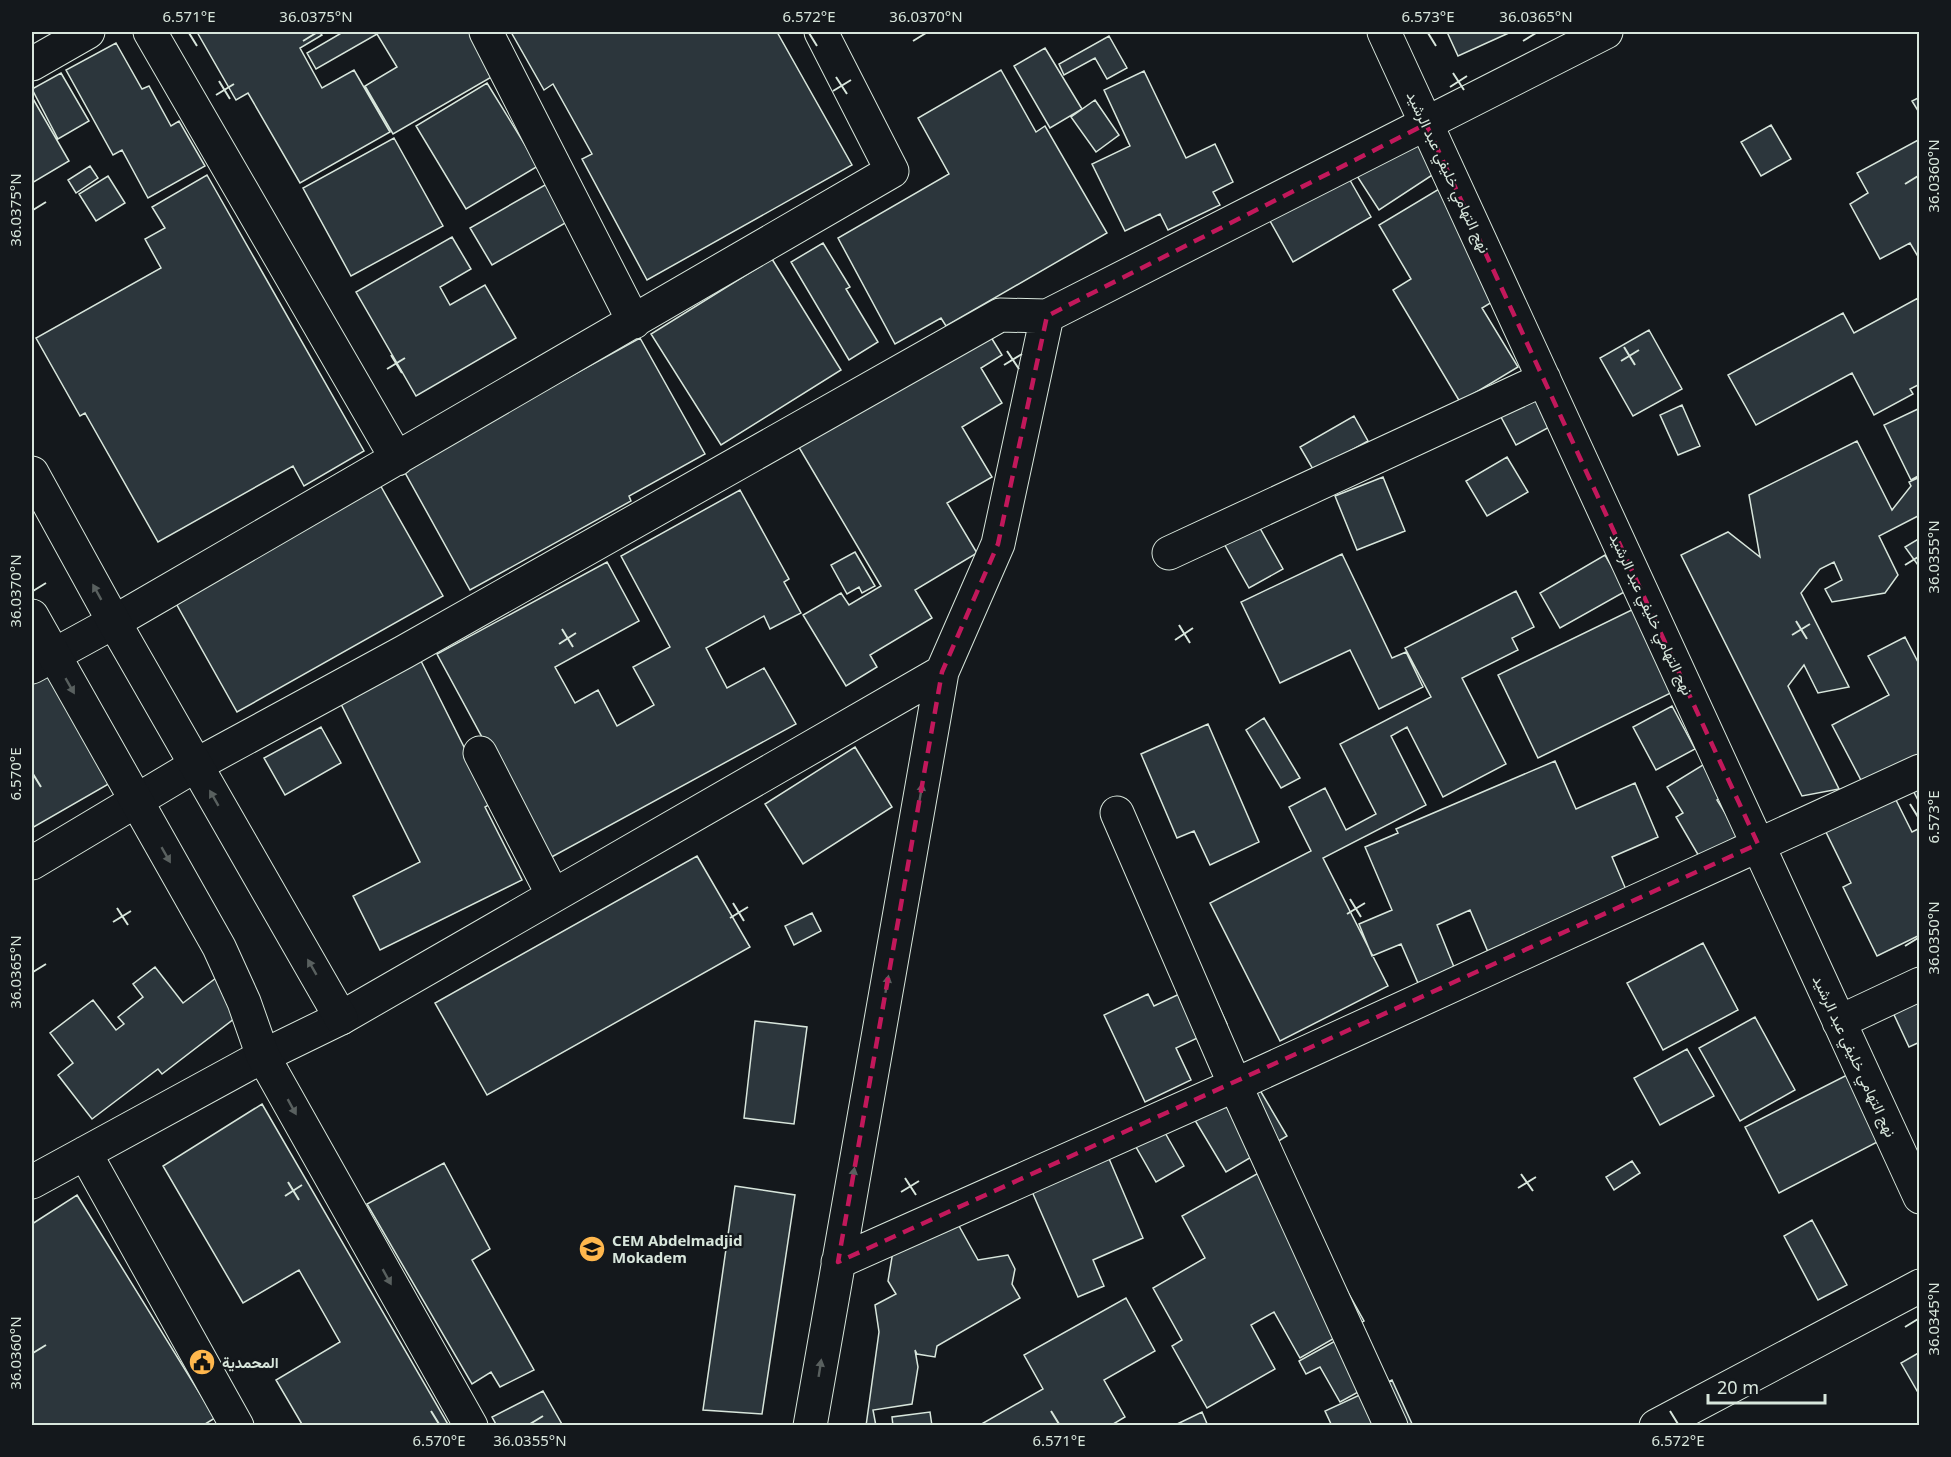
<svg xmlns="http://www.w3.org/2000/svg" width="1951" height="1457" viewBox="0 0 1951 1457" font-family="'Noto Sans',Vazirmatn,sans-serif">
<style>
.building{fill:#2c363c;stroke:#d8e6dc;stroke-width:1.5}
.lines{fill:none;stroke-linecap:round;stroke-linejoin:round}
.minor-casing{stroke:#d8e6dc;stroke-width:35}
.tertiary-casing{stroke:#d8e6dc;stroke-width:35}
.primary-casing{stroke:#d8e6dc;stroke-width:35}
.minor{stroke:#14181c;stroke-width:33}
.tertiary{stroke:#14181c;stroke-width:33}
.primary{stroke:#14181c;stroke-width:33}
.oneway{fill:#59605f}
.marked{fill:none;stroke:#c2185b;stroke-width:4.5;stroke-dasharray:12 8;stroke-linejoin:round}
.ticks{fill:none;stroke:#d8e6dc;stroke-width:2}
.labels{text-anchor:middle;dominant-baseline:central;stroke-width:4.5;stroke-linejoin:round;paint-order:stroke}
.street-label{font-size:15px;fill:#d8e6dc;stroke:#14181c}
.poi-label{font-size:15px;font-weight:bold;fill:#d8e6dc;stroke:#14181c;text-anchor:start}
.neatline{fill:none;stroke:#d8e6dc;stroke-width:2}
.ticks-label{font-size:15px;text-anchor:middle;fill:#d8e6dc}
</style>
<rect width="100%" height="100%" fill="#14181c"/>
<path class="building" d="M197 32H319L322 35 300 48 322 88 354 70 390 132 300 183 248 93 236 100Z
M343 32H469L495 75 393 134 365 86 397 67 377 34 316 69 307 53Z
M511 32H777L852 165 647 280 582 159 592 154 553 84 544 90Z
M1447 32H1511L1458 56Z
M1109 36 1127 68 1107 79 1095 58 1064 75 1059 64Z
M116 43 142 89 149 86 171 126 179 121 205 166 148 198 122 150 113 155 66 70Z
M1045 48 1082 109 1050 128 1014 66Z
M1001 70 1036 132 1045 126 1107 233 946 326 941 318 895 344 838 238 949 174 918 118Z
M1144 71 1186 158 1215 144 1233 182 1213 192 1220 205 1168 230 1160 214 1125 231 1092 164 1130 146 1104 90Z
M61 73 89 121 58 139 32 89Z
M487 83 538 166 466 209 416 126Z
M32 97 69 161 32 183Z
M1920 97V114L1912 101Z
M1095 100 1119 135 1096 152 1071 117Z
M1771 125 1791 159 1761 176 1741 142Z
M1420 134 1443 168 1379 210 1357 176Z
M394 138 443 226 351 276 303 188Z
M1920 139V260L1910 243 1880 259 1850 204 1868 193 1857 173Z
M90 166 98 178 76 193 68 180Z
M1343 168 1371 217 1293 262 1265 212Z
M207 175 364 451 304 486 293 466 158 542 85 413 80 416 36 338 161 268 145 239 165 228 152 207Z
M108 176 125 203 96 221 79 194Z
M552 181 574 218 492 265 470 228Z
M1449 183 1512 290 1482 308 1518 367 1460 402 1393 290 1411 279 1379 225Z
M452 237 471 269 440 287 450 305 485 285 516 338 416 396 356 292Z
M823 243 850 287 846 289 878 342 849 360 791 262Z
M772 259 841 370 721 445 651 334Z
M1918 298 1920 384 1910 389 1913 394 1874 415 1852 373 1756 425 1728 375 1843 313 1854 333Z
M1649 330 1682 389 1633 416 1600 358Z
M989 334 1002 355 981 368 1002 403 962 427 992 477 947 503 977 553 915 590 932 618 870 655 877 667 846 686 803 615 841 593 849 605 881 586 797 444Z
M640 338 705 454 629 496 631 501 470 590 403 469Z
M1534 382 1557 423 1516 445 1494 404Z
M1682 405 1700 446 1678 455 1660 415Z
M1920 408V475L1911 480 1884 425Z
M1354 416 1368 441 1314 471 1300 447Z
M1857 441 1892 510 1911 486 1909 482 1920 477V515L1879 536 1898 575 1885 593 1832 602 1825 589 1842 580 1834 562 1820 569 1801 593 1849 687 1818 693 1804 665 1788 686 1839 789 1802 796 1681 555 1728 532 1760 557 1749 495Z
M1507 457 1528 492 1487 516 1466 481Z
M1383 477 1405 531 1357 550 1335 496Z
M379 483 443 596 237 712 173 598Z
M740 490 789 579 784 582 801 613 770 629 764 616 706 648 727 688 764 668 796 724 548 859 437 654 607 562 639 621 555 667 575 703 598 690 617 726 654 705 633 667 670 647 621 556Z
M1252 514 1283 569 1249 588 1218 533Z
M1920 538V568L1905 547Z
M855 552 875 586 862 593 859 587 847 594 831 565Z
M1342 554 1392 658 1406 652 1423 687 1379 709 1350 650 1280 683 1241 602Z
M1605 555 1626 591 1560 628 1540 593Z
M1516 591 1534 627 1512 638 1518 650 1462 678 1506 764 1443 797 1407 727 1391 736 1426 805 1323 858 1388 986 1280 1041 1210 903 1311 851 1289 807 1325 788 1346 830 1376 814 1340 744 1431 697 1405 648Z
M1646 603 1679 689 1538 758 1498 675Z
M1905 637 1920 666V754L1863 784 1832 725 1889 695 1868 656Z
M420 659 492 803 485 807 522 880 380 950 353 896 420 862 339 700Z
M49 671 112 782 32 828V681Z
M1672 706 1695 749 1656 770 1633 727Z
M1264 718 1300 778 1281 788 1246 730Z
M1208 724 1259 842 1210 865 1194 831 1177 838 1141 754Z
M321 727 341 763 285 795 264 758Z
M855 747 892 807 803 864 765 804Z
M1716 757 1736 790 1717 800 1739 835 1700 858 1676 817 1683 813 1667 787Z
M1555 761 1576 809 1635 783 1658 837 1612 857 1627 892 1488 952 1470 910 1437 925 1454 967 1418 983 1401 944 1372 956 1359 924 1392 910 1365 847 1398 833 1396 829Z
M1920 776V804L1908 781Z
M1891 790 1912 832 1920 828V935L1877 956 1843 887 1851 883 1822 824Z
M697 856 750 947 487 1095 435 1003Z
M812 913 821 931 794 945 785 926Z
M1703 943 1738 1010 1663 1050 1627 983Z
M155 967 183 1003 216 978 243 1012 162 1074 158 1069 92 1119 58 1075 73 1063 50 1033 93 1000 116 1030 124 1024 118 1017 143 997 133 984Z
M1207 981 1227 1024 1176 1048 1191 1080 1145 1102 1104 1015 1148 994 1154 1006Z
M1920 990V1042L1909 1047 1889 1004Z
M1755 1017 1795 1090 1740 1121 1699 1048Z
M755 1021 807 1027 794 1124 744 1118Z
M1687 1049 1714 1096 1660 1125 1634 1078Z
M1851 1073 1885 1138 1779 1193 1745 1127Z
M1251 1075 1287 1136 1226 1172 1190 1112Z
M262 1104 449 1426H303L276 1380 340 1342 299 1270 243 1303 163 1166Z
M1164 1131 1184 1166 1156 1182 1136 1147Z
M1269 1151 1364 1321 1300 1358 1274 1312 1251 1325 1275 1369 1207 1408 1172 1346 1182 1340 1153 1288 1205 1258 1182 1216 1264 1170Z
M1107 1154 1143 1238 1093 1260 1104 1286 1078 1297 1030 1187Z
M1632 1161 1640 1173 1614 1190 1606 1177Z
M444 1163 490 1249 472 1260 534 1370 500 1387 491 1372 472 1384 367 1204Z
M735 1186 795 1195 762 1414 703 1410Z
M77 1195 215 1418 202 1426H33L32 1423V1224Z
M1812 1220 1847 1285 1818 1300 1784 1236Z
M959 1226 978 1260 1008 1255 1015 1269 1012 1284 1020 1298 937 1346 935 1357 917 1354 915 1350 918 1367 912 1404 873 1410 876 1426H866L879 1332 875 1305 896 1294 888 1281 893 1251 927 1232Z
M1126 1298 1155 1351 1104 1380 1125 1417 1110 1426H978L1043 1389 1024 1355Z
M1355 1330 1382 1379 1340 1402 1320 1367 1306 1374 1299 1361Z
M1920 1352V1396L1901 1363Z
M1392 1380 1413 1426H1332L1325 1411Z
M543 1391 563 1426H497L492 1417Z
M930 1412 932 1426H893L892 1417Z
M1202 1412 1208 1426H1173Z"/>
<g class="lines">
<defs>
<path id="minor" d="M150 32 397 459
M486 32 634 322
M1384 32 1920 1197
M32 64 88 32
M1169 553 1544 379
M32 667 114 622 892 171 821 32
M480 753 553 895
M1117 813 1235 1085 1391 1426
M32 863 196 765 404 652 1000 315 1047 316 1606 32
M1839 1022 1920 984
M85 1153 237 1426
M32 1182 263 1056 341 1018 942 672
M838 1262 1235 1085 1920 771
M810 1426 942 672 998 544 1047 316"/>
<path id="tertiary" d="M32 473 114 622 341 1018
M32 616 219 947 244 1002 263 1056 471 1426"/>
<path id="primary" d="M1656 1426 1920 1286"/>
</defs>
<use href="#minor" class="minor-casing"/>
<use href="#tertiary" class="tertiary-casing"/>
<use href="#primary" class="primary-casing"/>
<use href="#minor" class="minor"/>
<use href="#tertiary" class="tertiary"/>
<use href="#primary" class="primary"/>
</g>
<defs><path id="oneway-solid" d="M-6-.8H1V-3.2L6.5 0L1 3.2V.8H-6Z" transform="scale(1.5)"/></defs>
<g class="oneway">
<use href="#oneway-solid" transform="translate(97 592) rotate(-119)"/>
<use href="#oneway-solid" transform="translate(70 686) rotate(60)"/>
<use href="#oneway-solid" transform="translate(921 792) rotate(-80)"/>
<use href="#oneway-solid" transform="translate(214 798) rotate(-120)"/>
<use href="#oneway-solid" transform="translate(166 855) rotate(60)"/>
<use href="#oneway-solid" transform="translate(312 967) rotate(-120)"/>
<use href="#oneway-solid" transform="translate(887 984) rotate(-80)"/>
<use href="#oneway-solid" transform="translate(292 1107) rotate(61)"/>
<use href="#oneway-solid" transform="translate(853 1176) rotate(-80)"/>
<use href="#oneway-solid" transform="translate(387 1277) rotate(61)"/>
<use href="#oneway-solid" transform="translate(820 1368) rotate(-81)"/>
</g>
<path class="marked" d="M1426 124 1758 844 838 1262 942 672 998 544 1047 316Z"/>
<path class="ticks" d="M189 33 197 46M809 33 817 46M1428 33 1436 46M303 41 316 33M913 41 926 33M1523 41 1536 33M1453 73 1464 90M836 77 847 94M219 81 230 99M1450 87 1467 76M833 91 851 80M216 95 234 84M1905 184 1918 176M33 210 46 202M1624 347 1635 365M1007 351 1019 369M391 355 402 373M1621 361 1639 350M1004 365 1022 354M387 369 405 358M1905 565 1918 557M33 591 46 583M1796 621 1807 639M1179 625 1190 643M562 629 573 647M1792 635 1810 624M1175 640 1193 628M559 644 576 633M33 774 41 787M1910 804 1918 817M1350 899 1361 917M733 903 744 921M117 908 128 925M1347 914 1365 903M730 918 748 907M113 922 131 911M1905 946 1918 938M33 972 46 964M1521 1174 1533 1191M905 1178 916 1195M288 1182 299 1200M1518 1188 1536 1177M901 1192 919 1181M285 1196 302 1185M1905 1327 1918 1319M33 1353 46 1345M431 1411 439 1424M1051 1411 1059 1424M1670 1411 1678 1424M530 1424 543 1416"/>
<defs>
<symbol id="school-disc" viewBox="-11 -11 22 22"><circle r="9.5" fill="#ffb74d" stroke="#14181c"/><path d="M0-5L7-2L0 1L-7-2ZM-4 1L0 2.5L4 1V4Q0 6-4 4Z" fill="#111"/></symbol>
<symbol id="civic-disc" viewBox="-11 -11 22 22"><circle r="9.5" fill="#ffb74d" stroke="#14181c"/><path d="M-.6-6.5H3V-4.5H.6V-3L4-1V1h2V6H-6V1h2V-1L-.6-3ZM-1.2 2.5V6h2.4V2.5Z" fill="#111"/></symbol>
</defs>
<g fill-rule="evenodd">
<use href="#school-disc" x="577" y="1234" width="30" height="30"/>
<use href="#civic-disc" x="187" y="1347" width="30" height="30"/>
</g>
<g class="labels">
<g class="street-label">
<text transform="translate(1449 172) rotate(65)">نهج التهامي خليفي عبد الرشيد</text>
<text transform="translate(1652 614) rotate(65)">نهج التهامي خليفي عبد الرشيد</text>
<text transform="translate(1855 1056) rotate(65)">نهج التهامي خليفي عبد الرشيد</text>
</g>
<g class="poi-label">
<text x="612" y="1240">CEM Abdelmadjid<tspan x="612" dy="17">Mokadem</tspan></text>
<text x="222" y="1362">المحمدية</text>
</g>
</g>
<rect width="1951" height="1457" fill="none" stroke="#14181c" stroke-width="66"/>
<path d="M1708 1394v9h117v-9" fill="none" stroke="#d8e6dc" stroke-width="3"/>
<text x="1717" y="1394" font-size="18" fill="#d8e6dc" stroke="#14181c" stroke-width="4.5" paint-order="stroke">20 m</text>
<rect x="33" y="33" width="1885" height="1391" class="neatline"/>
<g class="ticks-label">
<text x="189" y="22">6.571°E</text>
<text x="316" y="22">36.0375°N</text>
<text x="809" y="22">6.572°E</text>
<text x="926" y="22">36.0370°N</text>
<text x="1428" y="22">6.573°E</text>
<text x="1536" y="22">36.0365°N</text>
<text transform="translate(1934 176) rotate(-90)" y="5">36.0360°N</text>
<text transform="translate(16 210) rotate(-90)" y="5">36.0375°N</text>
<text transform="translate(1934 557) rotate(-90)" y="5">36.0355°N</text>
<text transform="translate(16 591) rotate(-90)" y="5">36.0370°N</text>
<text transform="translate(16 774) rotate(-90)" y="5">6.570°E</text>
<text transform="translate(1934 817) rotate(-90)" y="5">6.573°E</text>
<text transform="translate(1934 938) rotate(-90)" y="5">36.0350°N</text>
<text transform="translate(16 972) rotate(-90)" y="5">36.0365°N</text>
<text transform="translate(1934 1319) rotate(-90)" y="5">36.0345°N</text>
<text transform="translate(16 1353) rotate(-90)" y="5">36.0360°N</text>
<text x="439" y="1446">6.570°E</text>
<text x="530" y="1446">36.0355°N</text>
<text x="1059" y="1446">6.571°E</text>
<text x="1678" y="1446">6.572°E</text>
</g>
</svg>
